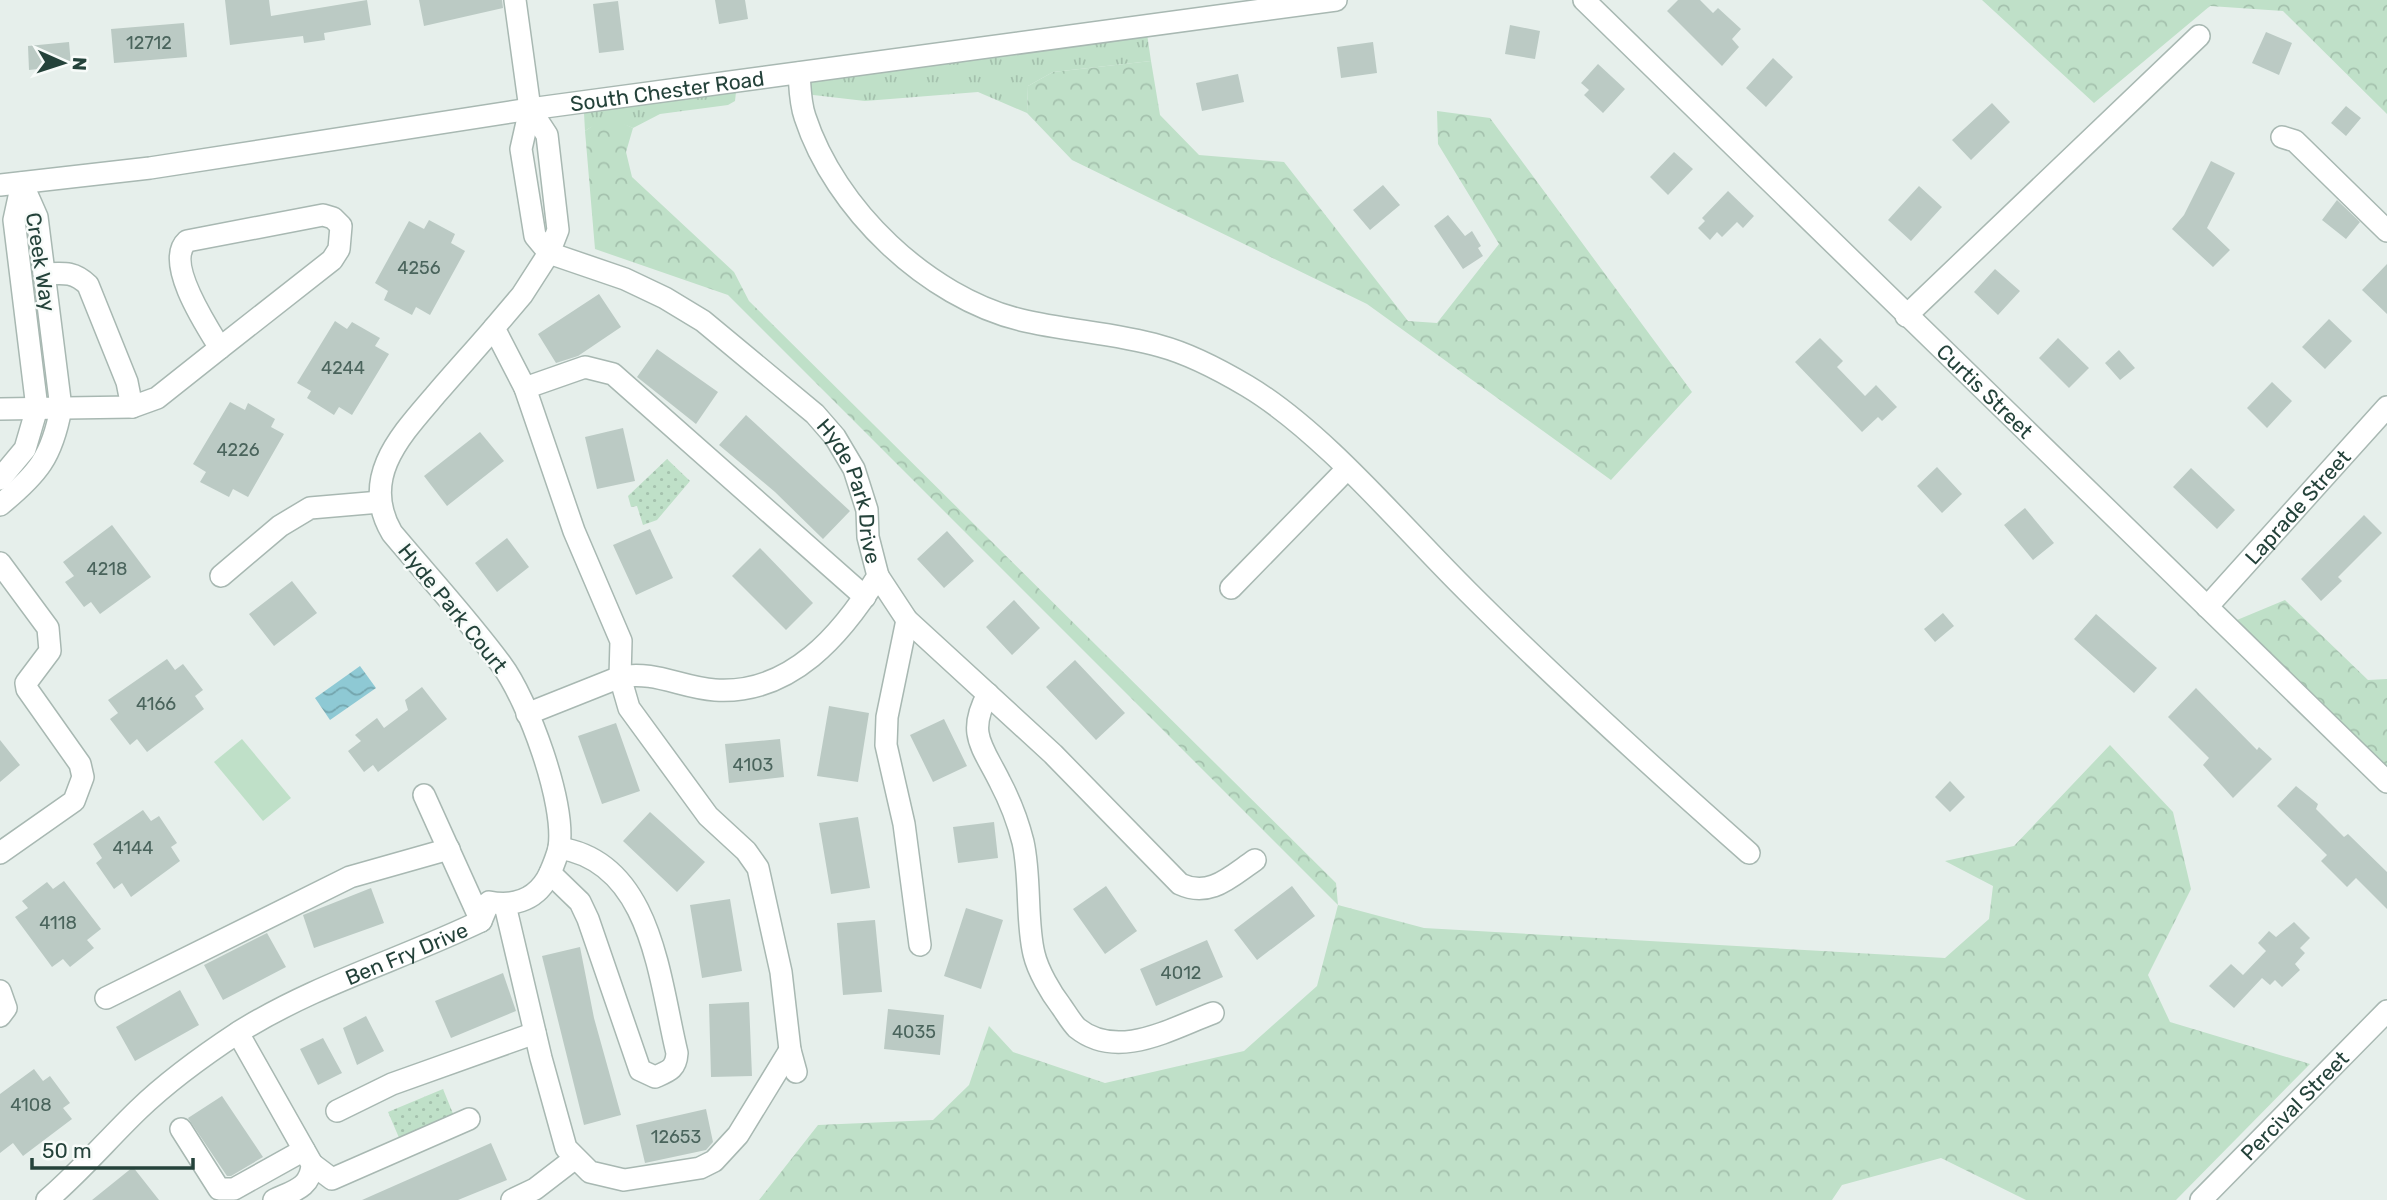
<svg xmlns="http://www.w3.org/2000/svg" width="2387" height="1200" viewBox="0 0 2387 1200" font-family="Rubik,sans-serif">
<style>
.grass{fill:url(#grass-tufts)}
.forest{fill:url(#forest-crowns)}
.park{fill:url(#park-dots)}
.garden{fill:#bfe0c8}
.water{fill:url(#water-waves)}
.building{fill:#bbcac4}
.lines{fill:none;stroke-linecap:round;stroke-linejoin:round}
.minor-casing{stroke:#a8b8b2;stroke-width:24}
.minor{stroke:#fff;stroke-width:21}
.labels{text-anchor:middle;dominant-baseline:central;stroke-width:5;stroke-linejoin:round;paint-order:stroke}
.number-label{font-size:18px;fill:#4a645c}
.street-label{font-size:21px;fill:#24423a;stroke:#f7fbf9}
</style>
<defs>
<pattern id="grass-tufts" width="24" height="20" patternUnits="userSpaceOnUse" patternTransform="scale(1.75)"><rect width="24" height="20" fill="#bfe0c8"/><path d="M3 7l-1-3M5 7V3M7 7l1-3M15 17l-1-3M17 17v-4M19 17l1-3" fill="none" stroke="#a4c1ad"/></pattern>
<pattern id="forest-crowns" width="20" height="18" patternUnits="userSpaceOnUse" patternTransform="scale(1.75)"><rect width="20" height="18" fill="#bfe0c8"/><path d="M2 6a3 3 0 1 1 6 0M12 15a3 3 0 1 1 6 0" fill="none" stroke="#a4c1ad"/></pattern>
<pattern id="park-dots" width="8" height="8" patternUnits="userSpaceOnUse" patternTransform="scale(1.75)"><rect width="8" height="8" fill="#bfe0c8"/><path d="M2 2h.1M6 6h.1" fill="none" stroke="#a4c1ad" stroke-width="1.8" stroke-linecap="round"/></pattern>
<pattern id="water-waves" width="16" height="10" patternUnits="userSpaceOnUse" patternTransform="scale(1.75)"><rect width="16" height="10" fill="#8ec9d4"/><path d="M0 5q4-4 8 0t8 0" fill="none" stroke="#74a5ad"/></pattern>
</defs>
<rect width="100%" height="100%" fill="#e6efeb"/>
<path class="grass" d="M1147 34 1151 61 1053 72 1028 86 1027 113 978 92 865 101 796 93 788 83Z
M736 92 735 101 728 105 660 114 633 128C614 120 602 120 585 131L584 113Z"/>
<path class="forest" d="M1982 0H2387V114L2283 11 2210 6 2094 103Z
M1151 61 1160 115 1199 155 1284 162 1408 321 1437 323 1499 244 1438 144 1437 111 1490 118 1692 392 1611 480 1367 304 1072 160 1027 113 1028 86 1053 72Z
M600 121 620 122 633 128 626 152 632 177 734 272 749 301 1336 883 1338 905 1424 928 1945 958 1989 919 1993 886 1945 861 2014 846 2110 745 2173 812 2191 889 2148 975 2170 1022 2310 1064 2176 1200H2026L1941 1158 1842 1185 1832 1200H759L818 1125 933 1120 969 1085 989 1026 1013 1052 1105 1083 1244 1051 1317 986 1338 905 728 295 595 249 585 131Z
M2285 600 2368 680 2387 679V769L2237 620Z"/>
<path class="park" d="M667 459 690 481 657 520 643 525 637 506 631 507 628 496Z
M443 1089 454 1116 400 1140 388 1112Z"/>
<path class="garden" d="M242 739 291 798 263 821 214 762Z"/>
<path class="water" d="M360 666 376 688 330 720 315 698Z"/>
<path class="building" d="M225 0H269L271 16 367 0 371 25 324 33 325 40 304 43 303 36 230 45Z
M419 0H502L503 8 424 26Z
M715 0H745L748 19 719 24Z
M1678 0H1700L1713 13 1718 8 1741 29 1732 39 1739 47 1722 66 1667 11Z
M618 1 624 50 599 53 593 4Z
M184 23 187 57 114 63 111 29Z
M1510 25 1540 31 1535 59 1505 54Z
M2266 32 2292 43 2279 75 2252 63Z
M69 42 71 65 29 70 28 46Z
M1373 42 1377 73 1341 78 1337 47Z
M1773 58 1793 77 1766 107 1746 88Z
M1598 64 1625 89 1603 113 1584 95 1589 90 1581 83Z
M1238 74 1244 102 1202 111 1196 83Z
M1992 103 2010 122 1971 160 1952 140Z
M2346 106 2361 118 2346 136 2331 123Z
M1674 152 1693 169 1668 195 1650 177Z
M2211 161 2235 173 2207 228 2230 250 2213 267 2172 229 2184 215Z
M1383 185 1400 205 1370 230 1353 210Z
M1919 186 1942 207 1911 241 1888 220Z
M1728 191 1754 216 1743 228 1737 222 1722 237 1717 232 1710 240 1698 228 1705 221 1702 218Z
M2337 200 2360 222 2346 239 2322 220Z
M1448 215 1465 236 1472 231 1481 246 1478 248 1483 256 1463 269 1434 226Z
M429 220 455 234 451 243 465 251 430 315 416 307 412 315 384 300 388 291 375 283 409 221 424 229Z
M2387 264V314L2362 290Z
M1995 269 2020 291 1998 315 1974 292Z
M599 294 621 327 578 356 556 363 538 334Z
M2329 319 2352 341 2325 369 2302 347Z
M335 321 347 329 352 322 380 338 375 346 389 354 352 415 339 407 334 415 307 398 311 391 297 383Z
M1820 338 1843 361 1837 367 1865 396 1876 385 1897 407 1882 421 1878 417 1862 432 1795 362Z
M2058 338 2089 368 2069 388 2039 358Z
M657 349 718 392 696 424 637 377Z
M2119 350 2135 368 2120 380 2105 363Z
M2272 382 2292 401 2267 428 2247 408Z
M230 402 245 410 248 403 275 419 271 427 284 434 248 497 233 489 229 497 200 482 206 472 193 464Z
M746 415 850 511 823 539 775 492 719 445Z
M623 428 635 481 597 489 585 437Z
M480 432 504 461 447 506 424 476Z
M1937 467 1962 494 1942 513 1917 486Z
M2191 468 2235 510 2217 529 2173 487Z
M2025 508 2054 543 2033 560 2004 525Z
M2364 515 2382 533 2338 577 2342 581 2321 601 2301 579Z
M112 525 151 577 100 614 91 602 84 607 65 582 74 576 63 562Z
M650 529 673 578 636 595 613 545Z
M947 531 974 561 944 588 917 559Z
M507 538 529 567 497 592 475 563Z
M760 548 813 603 786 630 732 576Z
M292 581 317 613 274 646 249 614Z
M1014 600 1040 628 1012 655 986 627Z
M1943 613 1954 626 1935 642 1924 629Z
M2096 614 2157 668 2134 693 2074 639Z
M167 659 175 670 183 664 203 690 195 696 204 709 147 752 137 739 130 745 110 719 118 713 108 700Z
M1075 660 1125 713 1096 740 1046 687Z
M422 687 447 719 378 772 373 765 364 772 348 751 361 741 355 735 377 718 384 728 408 710 405 700Z
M2196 688 2257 750 2259 747 2272 759 2233 798 2203 765 2209 758 2168 717Z
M829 706 869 713 858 782 817 776Z
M944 719 967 766 933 782 910 735Z
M616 723 640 791 602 804 578 736Z
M780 739 784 777 729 783 725 744Z
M0 740 20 765 0 782Z
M1950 781 1965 797 1950 812 1935 797Z
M2296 786 2318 804 2316 809 2344 837 2348 834 2387 872V909L2356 878 2347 887 2321 861 2327 855 2277 806Z
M143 810 151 821 159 816 177 843 171 847 180 861 131 897 122 883 114 889 96 863 102 858 93 844Z
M650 812 705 862 677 892 623 841Z
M858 817 870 888 831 894 819 823Z
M994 822 998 858 958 863 953 827Z
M64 881 101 929 87 940 94 948 70 967 63 959 52 967 15 917 28 908 22 901 47 882 53 889Z
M1106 886 1137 931 1105 954 1073 909Z
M1292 886 1315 916 1257 960 1234 930Z
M371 888 384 923 314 948 303 915Z
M730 899 742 971 702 978 690 905Z
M966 908 1003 920 981 989 944 976Z
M875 920 882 992 843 995 837 923Z
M2294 922 2310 938 2300 948 2305 953 2295 964 2300 970 2282 987 2275 980 2270 985 2262 978 2234 1008 2209 986 2231 964 2243 975 2266 951 2258 943 2269 931 2276 937Z
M267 933 286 967 223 1000 204 965Z
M1207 940 1223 977 1156 1006 1140 969Z
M580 947 594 1018 621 1115 584 1125 542 956Z
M503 973 516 1011 451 1038 435 1001Z
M180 990 199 1025 135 1061 116 1027Z
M749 1002 752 1076 711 1077 709 1004Z
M888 1009 944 1015 940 1055 884 1049Z
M366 1016 384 1051 357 1065 343 1028Z
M323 1038 342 1073 318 1085 300 1049Z
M34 1069 43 1081 50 1076 70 1103 63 1108 72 1119 23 1156 13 1143 0 1153V1094Z
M222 1096 263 1157 231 1176H227L188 1118Z
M706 1109 713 1142 706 1150 645 1163 636 1125Z
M491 1143 507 1180 458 1200H362Z
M133 1167 159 1200H92Z"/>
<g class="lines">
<defs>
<g id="minor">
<path id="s1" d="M515 0 530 109 521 149 535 236 549 253 625 279 665 298 703 321 815 414 835 437 854 469 867 510 868 537 878 576C842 634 791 695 715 690 682 688 654 670 620 677L527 714"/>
<path id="s2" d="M1584 0 2387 782"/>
<path d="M799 73C800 87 800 103 805 117 835 209 927 297 1021 320 1067 331 1115 333 1160 346 1190 354 1220 370 1247 386 1324 432 1402 527 1467 591 1558 682 1653 768 1749 853"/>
<path d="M530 109 547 135 558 230 549 253 522 295 494 328 525 388 574 531 621 641 620 677 629 708 708 816 746 851 758 868 781 972 790 1050 796 1072"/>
<path d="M2282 137 2295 141 2387 231"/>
<path id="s3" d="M0 185 150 168 530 109 1336 0"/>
<path d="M323 215 333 218 341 226 339 249 332 260 220 348C207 327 164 262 187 241Z"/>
<path d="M44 274C63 273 74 271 88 285L127 382 132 407"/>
<path d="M1906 316 2199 36"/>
<path d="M525 388 585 367 613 374 865 597"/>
<path d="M0 409 132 407 157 398 220 348"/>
<path d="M0 479 25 449 37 408 14 220 22 183"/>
<path d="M0 505C38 474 52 457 61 408L37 217 22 183"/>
<path d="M0 563 48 628 50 651 26 683 27 689 80 764 83 777 74 801 0 853"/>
<path d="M221 576 280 526 310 508 380 502"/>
<path d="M878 576 907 620 1053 754 1180 884C1210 898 1230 877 1255 860"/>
<path d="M1231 588 1346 470"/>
<path id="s4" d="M2207 607 2387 407"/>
<path d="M907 620 887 717 886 745 904 824 920 945"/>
<path d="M988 694C966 734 983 747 1000 782 1010 801 1018 822 1023 842 1031 878 1026 922 1034 954 1038 971 1051 993 1061 1006 1066 1013 1071 1022 1077 1028 1118 1061 1172 1028 1213 1013"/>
<path d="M424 795 481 921"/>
<path d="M550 873 580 902 588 919 640 1070 655 1077C669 1071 676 1069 677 1053 659 979 652 862 559 848"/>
<path d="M505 905 541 1058 566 1148 590 1172 624 1180 700 1168 714 1161 738 1135 790 1050"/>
<path d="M0 991 6 1008 0 1016"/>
<path d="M106 998 350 877 449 849"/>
<path d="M238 1033 312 1164C311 1188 293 1191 274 1200"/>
<path d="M337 1111 392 1084 535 1033"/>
<path d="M181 1129 219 1189H234L304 1150"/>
<path d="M312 1164 332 1179 469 1119"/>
<path id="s5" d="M47 1200C80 1172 107 1140 138 1110 168 1081 204 1055 239 1032 316 984 400 960 481 921L489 902C516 907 538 899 550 873 553 866 557 856 559 848 566 803 528 700 501 664 467 618 428 576 392 533 359 477 402 434 437 393 456 371 475 350 494 328"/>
<path d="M512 1200 535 1189 574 1159"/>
<path id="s6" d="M2201 1200 2387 1011"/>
</g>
</defs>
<use href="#minor" class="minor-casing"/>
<use href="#minor" class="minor"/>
</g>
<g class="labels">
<g class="number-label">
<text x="149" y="43">12712</text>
<text x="419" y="268">4256</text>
<text x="343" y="368">4244</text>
<text x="238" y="450">4226</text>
<text x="107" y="569">4218</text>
<text x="156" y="704">4166</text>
<text x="753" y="765">4103</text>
<text x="133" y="848">4144</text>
<text x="58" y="923">4118</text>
<text x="1181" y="973">4012</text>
<text x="914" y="1032">4035</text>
<text x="31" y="1105">4108</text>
<text x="676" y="1137">12653</text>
</g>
<g class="street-label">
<text stroke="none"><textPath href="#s3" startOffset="674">South Chester Road</textPath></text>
<text transform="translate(41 262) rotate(81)">Creek Way</text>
<text stroke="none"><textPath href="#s2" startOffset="560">Curtis Street</textPath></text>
<text stroke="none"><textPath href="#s1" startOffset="663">Hyde Park Drive</textPath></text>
<text stroke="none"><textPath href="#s4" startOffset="135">Laprade Street</textPath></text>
<text transform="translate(453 608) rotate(51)">Hyde Park Court</text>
<text stroke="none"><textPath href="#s5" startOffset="441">Ben Fry Drive</textPath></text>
<text stroke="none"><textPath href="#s6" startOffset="133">Percival Street</textPath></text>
</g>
</g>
<g transform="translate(63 63) rotate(93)" stroke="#f7fbf9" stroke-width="5" paint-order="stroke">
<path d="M0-5L12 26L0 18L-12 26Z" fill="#24423a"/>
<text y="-10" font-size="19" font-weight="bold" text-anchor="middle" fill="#24423a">N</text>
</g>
<path d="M32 1158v10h161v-10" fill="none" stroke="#24423a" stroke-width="3.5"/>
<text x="42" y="1158" font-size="21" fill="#24423a" stroke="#f7fbf9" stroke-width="5" paint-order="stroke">50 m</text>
</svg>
